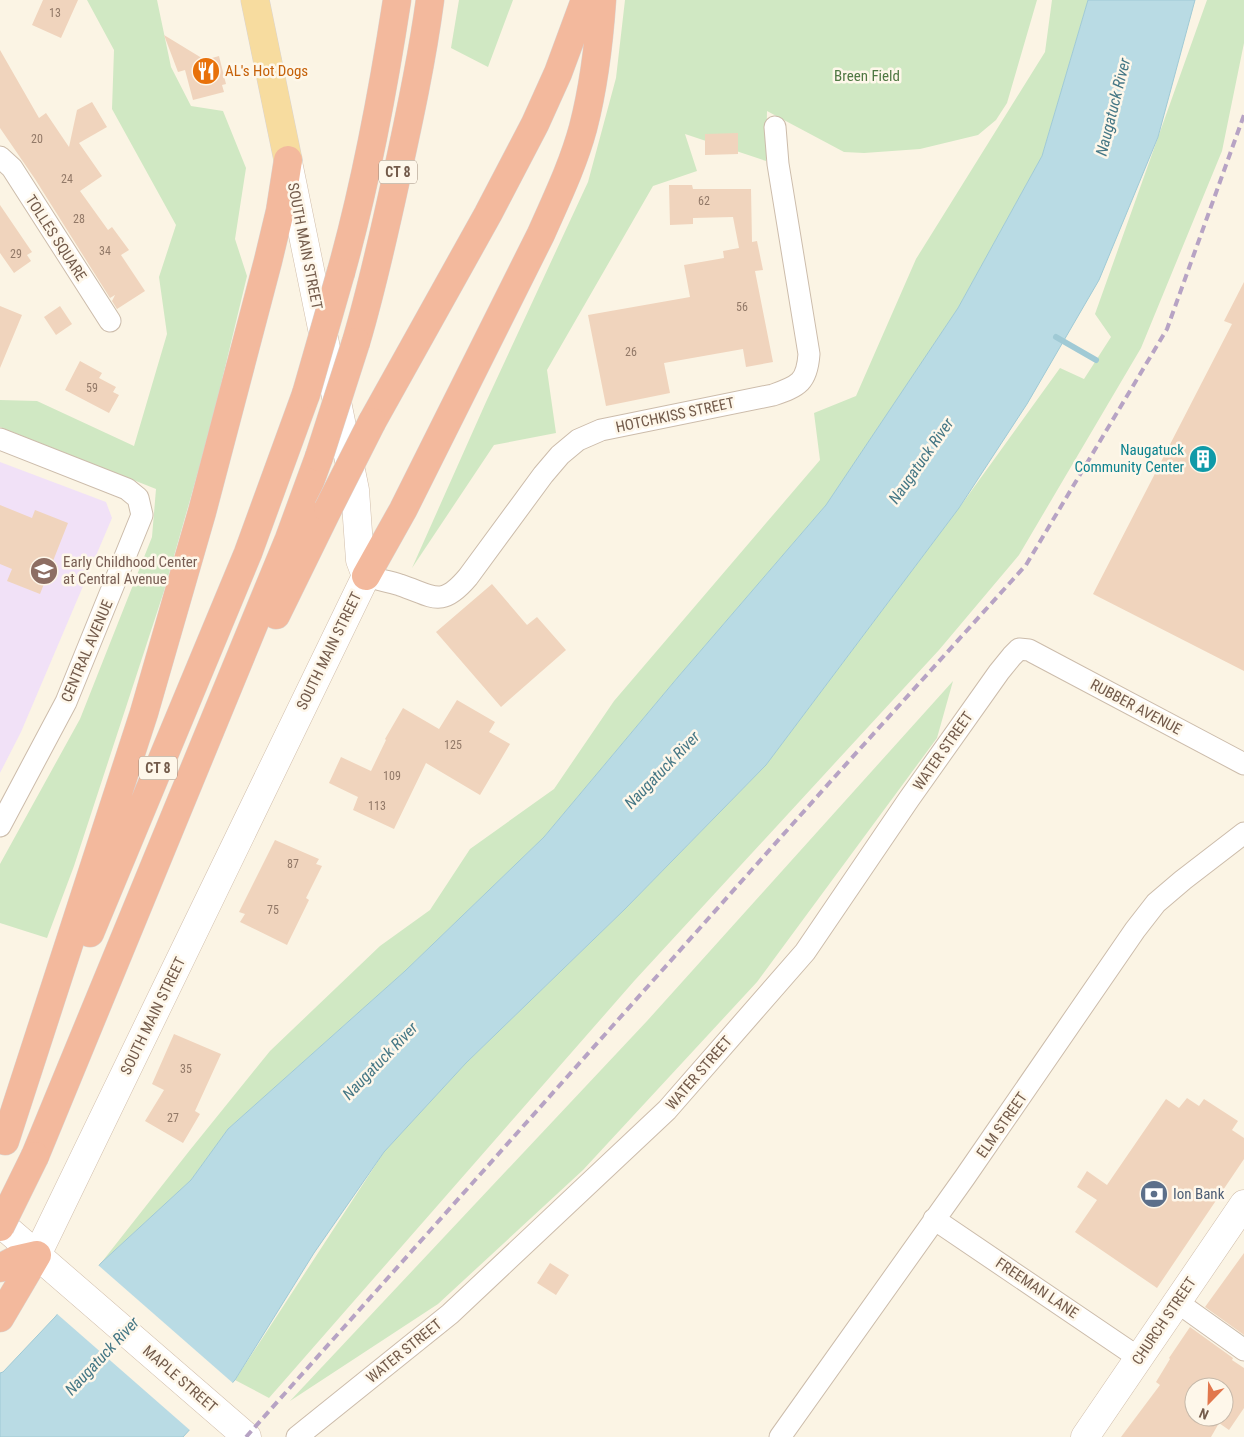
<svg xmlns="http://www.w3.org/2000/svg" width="1244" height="1437" viewBox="0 0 1244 1437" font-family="'Roboto Condensed',sans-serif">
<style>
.education{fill:#f1e1f7}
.green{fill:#d0e8c3}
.water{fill:#b9dbe4;stroke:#a0cad5}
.pier{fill:#fbf4e4}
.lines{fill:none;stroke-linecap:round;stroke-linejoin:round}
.stream{stroke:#a0cad5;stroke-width:6}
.building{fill:#f0d4bd;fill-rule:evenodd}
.street-casing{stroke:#ccbcab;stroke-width:23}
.secondary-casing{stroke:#d1beab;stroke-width:29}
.primary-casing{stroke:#dbd4d0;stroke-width:29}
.highway-casing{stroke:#dbd4d0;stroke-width:29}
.street{stroke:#fff;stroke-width:21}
.secondary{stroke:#fff;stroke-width:28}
.primary{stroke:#f7dc9f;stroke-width:28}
.highway{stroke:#f3b99d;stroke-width:28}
.rail{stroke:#b7a3c4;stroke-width:4;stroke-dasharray:8 5;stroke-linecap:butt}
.highway-bridge-casing{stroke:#dbd4d0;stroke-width:29;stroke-linecap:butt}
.highway-bridge{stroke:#f3b99d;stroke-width:28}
.labels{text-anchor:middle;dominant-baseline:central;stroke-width:5;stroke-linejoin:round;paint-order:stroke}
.number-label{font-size:12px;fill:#927968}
.shield{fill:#fef7ea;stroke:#9d8a7b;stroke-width:1}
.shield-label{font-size:14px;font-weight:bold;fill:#735b4b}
.food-label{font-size:15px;fill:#c56008;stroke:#fef7ea;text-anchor:start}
.park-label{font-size:15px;fill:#4f7843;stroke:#fef7ea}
.street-label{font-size:15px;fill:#735b4b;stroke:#fef7ea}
.culture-label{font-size:15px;fill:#0d838f;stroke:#fef7ea;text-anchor:end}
.education-label{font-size:15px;fill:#785e54;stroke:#fef7ea;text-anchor:start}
.service-label{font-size:15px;fill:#4e5e75;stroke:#fef7ea;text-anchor:start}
.water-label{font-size:16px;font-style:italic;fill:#457785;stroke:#fef7ea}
</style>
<rect width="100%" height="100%" fill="#fbf4e4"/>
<path class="education" d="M0 462 106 502 112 518 21 732 0 773Z"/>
<path class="green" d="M87 0H157L171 67 191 106 223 111 246 168 235 239 247 276 210 430 164 591 74 866 47 938 0 923V864L80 719 152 537 156 489 0 427V400L37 401 134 446 167 334 159 277 176 225 112 109 114 50Z
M459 0H513L488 67 451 48Z
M625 0H1037L1007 103 996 120 978 135 920 149 864 153 844 152 767 111 766 161 685 134 697 171 653 186 547 370 556 433 494 445 412 568 486 402 588 182 616 78Z
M1052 0H1088L1042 156 958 308 826 505 678 677 544 837 405 971 228 1129 191 1180 101 1263 190 1150 270 1051 380 946 430 910 470 849 554 789 614 701 820 460 814 413 856 396 916 259 1045 52Z
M1207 0H1244V43L1222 151 1141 348 1019 555 939 650 635 980 269 1398 235 1380 384 1152 466 1063 625 909 766 765 959 508 1060 368 1084 379 1111 337 1095 314Z
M953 681 937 738 757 982 583 1170 438 1304 290 1401 647 1021Z"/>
<path class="water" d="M1088 0H1195L1158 137 1099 280 1027 404 959 508 766 765 625 909 466 1063 384 1152 314 1253 235 1380 183 1437H0V1373L3 1372 55 1317 101 1263 191 1180 228 1129 405 971 544 837 678 677 826 505 958 308 1042 156Z"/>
<path class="pier" d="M98 1265 234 1384 192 1432 56 1313Z"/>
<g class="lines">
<path class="stream" d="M1056 337 1096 360"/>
</g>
<path class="building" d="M43 0H78L61 38 32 25Z
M164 35 205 60 219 56 226 84 222 85 224 92 193 100 185 70 178 72Z
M0 50 39 118 46 113 69 147 77 110 92 102 107 127 79 143 102 176 80 191 108 230 112 227 129 250 121 255 145 291 117 309 112 301 115 295 110 298 35 179 0 128Z
M738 133V154L705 155V134Z
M669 185H692L693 189H751L752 242 757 241 763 270 755 271 773 362 746 367 743 349 664 363 670 393 606 406 588 315 690 297 684 265 724 258 723 251 739 248 733 217 693 218V224L670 225Z
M0 205 32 252 27 255 31 261 14 273 0 253Z
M1244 282V671L1093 594 1232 324 1224 321Z
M0 306 22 315 0 368Z
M60 306 72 324 56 335 44 317Z
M80 361 102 373 99 378 116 387 113 392 119 395 109 413 65 390Z
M0 505 32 518 35 510 68 523 40 594 7 581 12 569 0 564Z
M492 584 527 625 537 617 566 650 501 707 436 632Z
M457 700 495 722 489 732 510 744 480 795 426 763 394 829 353 810 358 797 329 783 341 757 371 771 386 740 385 739 403 708 439 729Z
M275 840 319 859 316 864 322 866 306 898 309 900 287 945 240 922 245 914 239 912Z
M174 1034 221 1054 195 1111 200 1114 183 1143 145 1121 164 1090 152 1084Z
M1187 1098 1199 1106 1204 1099 1238 1121 1232 1130 1244 1138V1159L1157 1288 1075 1232 1097 1200 1077 1187 1087 1171 1107 1185 1166 1099 1179 1108Z
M1244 1253V1335L1205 1307Z
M550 1263 569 1275 556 1295 537 1283Z
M1190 1327 1233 1358 1232 1360 1244 1368V1408L1229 1430 1219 1423 1211 1437H1121L1160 1385 1156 1382 1170 1359 1169 1358ZM1194 1387H1224V1417H1194Z"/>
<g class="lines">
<defs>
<path id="street" d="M0 157 12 168 110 321
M0 439 127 489 138 498 142 515 66 702 0 826
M366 576C377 580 389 581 400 585 433 596 441 609 468 577L543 475 560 455 578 440 601 430 773 395C799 386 807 382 809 354L778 164 775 127
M934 1219 1139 1358
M1177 1302 1244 1350
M297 1437 450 1314 667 1110 805 952 909 799 999 672 1012 656 1019 649 1029 650 1244 764
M780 1437 965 1177 1135 930 1156 903 1183 880 1244 833"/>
<path id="secondary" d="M0 1223 247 1437
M37 1255 366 576 360 560 355 490 288 162
M1085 1437 1244 1204"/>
<path id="primary" d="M255 0 288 160"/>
<path id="highway" d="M341 272C366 183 383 91 397 0
M356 342C372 288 384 234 396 179 409 120 422 60 430 0
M372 422 488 214 535 124 558 73 585 0
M366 576 403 510 541 234C556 200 573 165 583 128 594 86 599 43 602 0
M276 615 328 509
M90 933 248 553 306 394
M5 1141 144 713 202 512 268 261 280 211 288 160
M35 1156 289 539 319 457
M0 1268 15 1260 37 1255
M0 1318 37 1255"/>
</defs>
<use href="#street" class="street-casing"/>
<use href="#secondary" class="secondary-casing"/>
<use href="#primary" class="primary-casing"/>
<use href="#highway" class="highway-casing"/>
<use href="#street" class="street"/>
<use href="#secondary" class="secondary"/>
<use href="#primary" class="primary"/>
<use href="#highway" class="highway"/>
<path class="rail" d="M246 1437 839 772 1026 565 1167 329 1244 115"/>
<defs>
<path id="highway-bridge" d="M306 394 341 272
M319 457 356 342
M328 509 372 422
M0 1227 35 1156"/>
</defs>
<use href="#highway-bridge" class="highway-bridge-casing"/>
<use href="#highway-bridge" class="highway-bridge"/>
</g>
<defs>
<symbol id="restaurant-disc" viewBox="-11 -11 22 22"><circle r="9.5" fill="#e8710a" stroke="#fef7ea"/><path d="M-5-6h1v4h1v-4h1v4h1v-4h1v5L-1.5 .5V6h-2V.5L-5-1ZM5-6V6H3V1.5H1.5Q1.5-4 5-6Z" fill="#fff"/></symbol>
<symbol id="building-disc" viewBox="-11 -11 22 22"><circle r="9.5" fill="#0f9aa8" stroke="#fef7ea"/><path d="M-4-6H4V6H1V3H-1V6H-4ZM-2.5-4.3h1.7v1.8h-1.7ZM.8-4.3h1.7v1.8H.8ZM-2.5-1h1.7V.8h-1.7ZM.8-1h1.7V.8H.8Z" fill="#fff"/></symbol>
<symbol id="school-disc" viewBox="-11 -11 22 22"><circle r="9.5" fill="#8d6e63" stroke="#fef7ea"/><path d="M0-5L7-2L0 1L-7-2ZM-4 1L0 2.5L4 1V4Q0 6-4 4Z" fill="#fff"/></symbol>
<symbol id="bank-disc" viewBox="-11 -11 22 22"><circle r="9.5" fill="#5c6f8a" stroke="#fef7ea"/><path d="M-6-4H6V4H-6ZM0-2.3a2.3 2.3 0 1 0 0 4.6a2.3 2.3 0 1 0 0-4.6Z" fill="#fff"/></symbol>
</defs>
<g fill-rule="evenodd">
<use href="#restaurant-disc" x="190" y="55" width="32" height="32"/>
<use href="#building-disc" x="1187" y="443" width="32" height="32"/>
<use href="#school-disc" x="28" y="555" width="32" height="32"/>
<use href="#bank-disc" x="1138" y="1178" width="32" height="32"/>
</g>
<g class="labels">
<g class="number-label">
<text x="55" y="13">13</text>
<text x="37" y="139">20</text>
<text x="67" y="179">24</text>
<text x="704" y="201">62</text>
<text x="79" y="219">28</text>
<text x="105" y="251">34</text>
<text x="16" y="254">29</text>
<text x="742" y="307">56</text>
<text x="631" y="352">26</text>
<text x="92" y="388">59</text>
<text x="453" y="745">125</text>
<text x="392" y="776">109</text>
<text x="377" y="806">113</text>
<text x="293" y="864">87</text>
<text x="273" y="910">75</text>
<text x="186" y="1069">35</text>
<text x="173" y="1118">27</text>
</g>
<g class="shield">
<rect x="379" y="160.5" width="38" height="23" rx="4"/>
<rect x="139" y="756.5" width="38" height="23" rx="4"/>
</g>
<g class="shield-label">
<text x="398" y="172">CT 8</text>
<text x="158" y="768">CT 8</text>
</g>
<g class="food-label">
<text x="225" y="71">AL's Hot Dogs</text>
</g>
<g class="park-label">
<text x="867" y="76">Breen Field</text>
</g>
<g class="street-label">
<text transform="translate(56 238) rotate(57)">TOLLES SQUARE</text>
<text transform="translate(305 246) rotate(79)">SOUTH MAIN STREET</text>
<text transform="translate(675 415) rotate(-12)">HOTCHKISS STREET</text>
<text transform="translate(87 651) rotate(-67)">CENTRAL AVENUE</text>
<text transform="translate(329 651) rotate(-64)">SOUTH MAIN STREET</text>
<text transform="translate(1136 707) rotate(28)">RUBBER AVENUE</text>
<text transform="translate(943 751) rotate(-55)">WATER STREET</text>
<text transform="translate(153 1016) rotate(-64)">SOUTH MAIN STREET</text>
<text transform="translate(699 1073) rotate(-49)">WATER STREET</text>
<text transform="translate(1002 1125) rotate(-55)">ELM STREET</text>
<text transform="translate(1037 1288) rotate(34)">FREEMAN LANE</text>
<text transform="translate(1164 1321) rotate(-56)">CHURCH STREET</text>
<text transform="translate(404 1351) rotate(-39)">WATER STREET</text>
<text transform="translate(180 1379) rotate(41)">MAPLE STREET</text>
</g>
<g class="culture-label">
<text x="1184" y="450">Naugatuck<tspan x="1184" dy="17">Community Center</tspan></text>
</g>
<g class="education-label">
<text x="63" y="562">Early Childhood Center<tspan x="63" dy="17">at Central Avenue</tspan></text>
</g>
<g class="service-label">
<text x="1173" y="1194">Ion Bank</text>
</g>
<g class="water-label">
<text transform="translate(1113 107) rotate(-76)">Naugatuck River</text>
<text transform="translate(921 461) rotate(-55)">Naugatuck River</text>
<text transform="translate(662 770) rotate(-46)">Naugatuck River</text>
<text transform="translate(380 1061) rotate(-46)">Naugatuck River</text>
<text transform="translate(102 1356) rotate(-47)">Naugatuck River</text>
</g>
</g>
<g transform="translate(1209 1402) rotate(203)"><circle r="24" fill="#fef7ea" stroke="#c6b9aa"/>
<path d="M0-4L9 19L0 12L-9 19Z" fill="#e1774d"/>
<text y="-8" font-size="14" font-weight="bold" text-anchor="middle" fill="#735b4b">N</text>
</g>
</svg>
